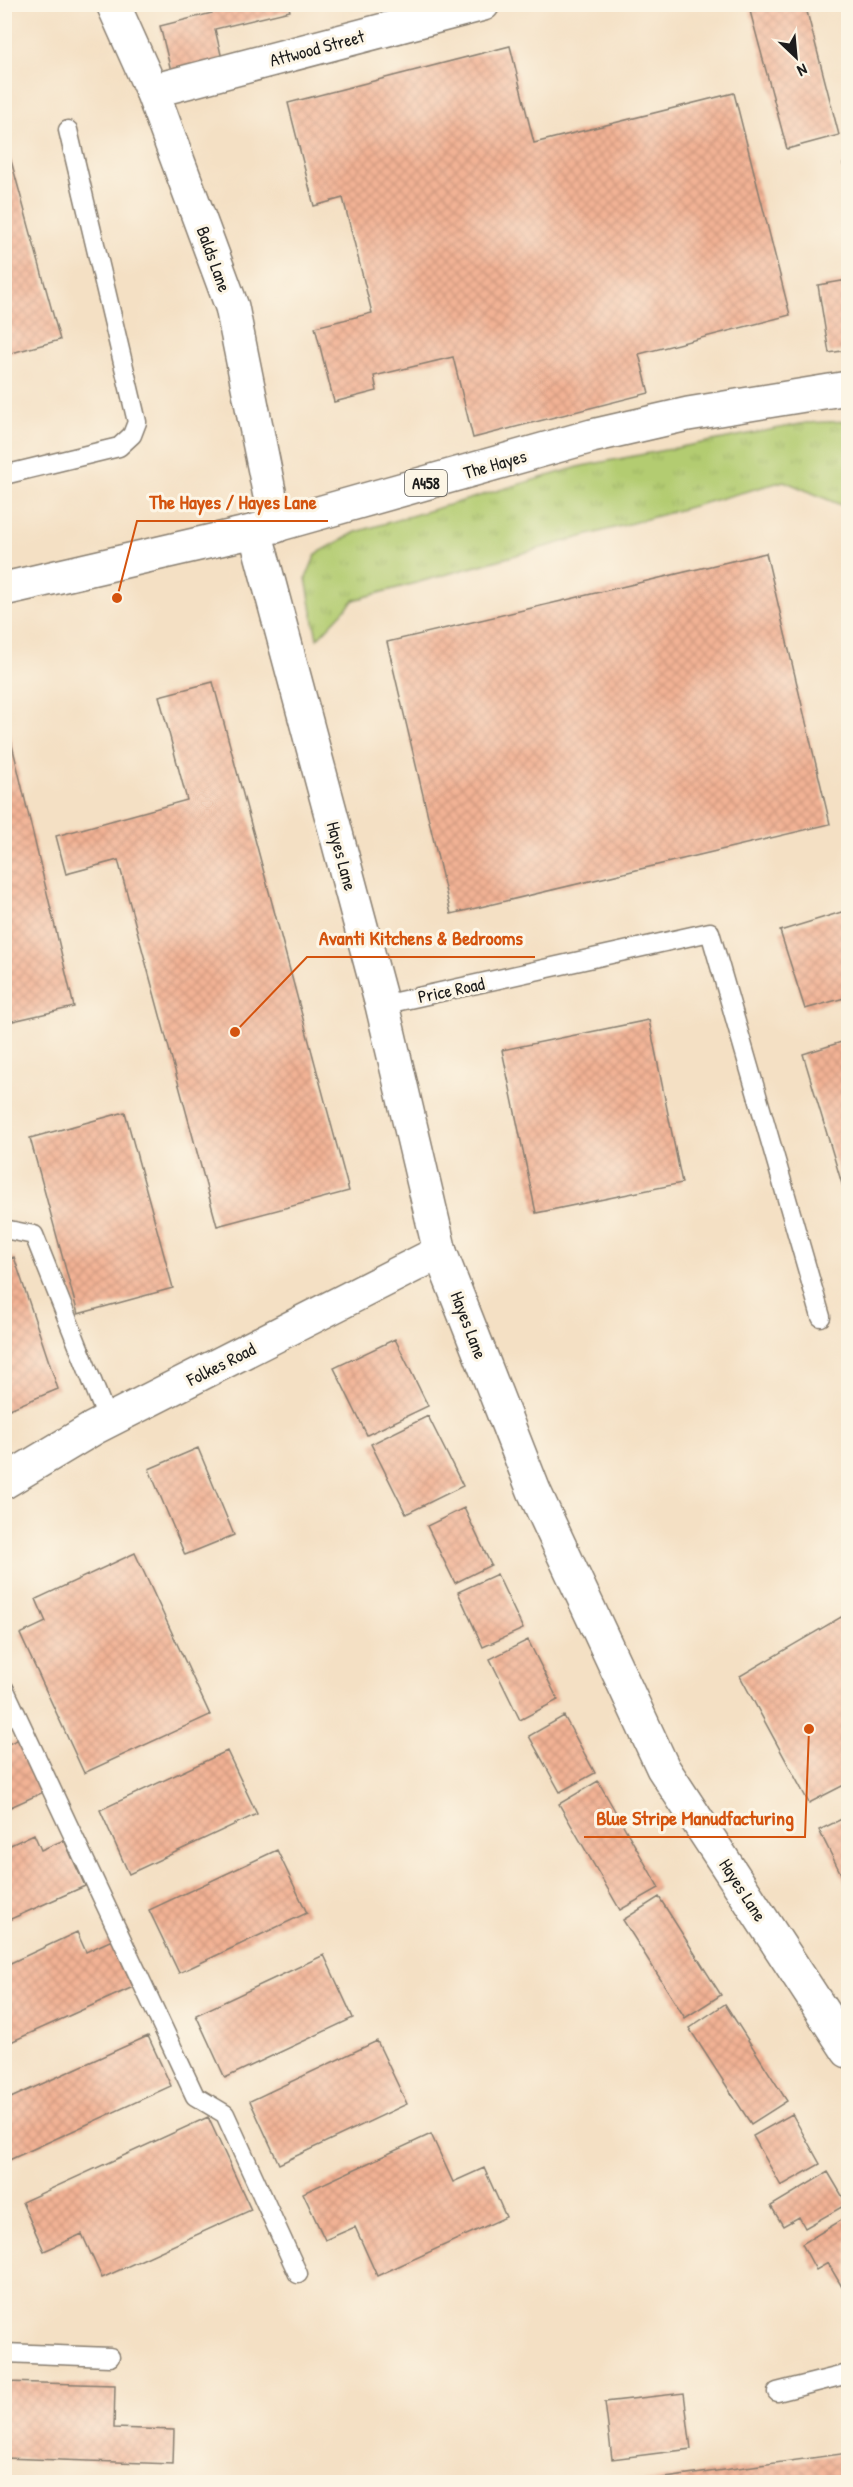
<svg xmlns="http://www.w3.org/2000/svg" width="853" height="2487" viewBox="0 0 853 2487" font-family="'Patrick Hand',sans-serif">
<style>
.park{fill:url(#park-tufts);stroke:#687446;stroke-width:1.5}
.building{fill:url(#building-cross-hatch)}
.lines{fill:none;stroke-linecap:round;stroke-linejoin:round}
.service-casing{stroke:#887e70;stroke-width:21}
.minor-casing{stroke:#887e70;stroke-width:36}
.tertiary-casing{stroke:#887e70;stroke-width:36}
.trunk-casing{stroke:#887e70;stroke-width:36}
.service{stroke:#fff;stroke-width:18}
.minor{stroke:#fff;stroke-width:33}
.tertiary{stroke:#fff;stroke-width:33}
.trunk{stroke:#fff;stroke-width:33}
.labels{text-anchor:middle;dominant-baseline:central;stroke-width:6;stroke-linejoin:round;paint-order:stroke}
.shield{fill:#fcf5e5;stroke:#5f5d58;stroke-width:1.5}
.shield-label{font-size:16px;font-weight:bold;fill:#1c1c1c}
.street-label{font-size:18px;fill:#1c1c1c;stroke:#fcf5e5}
.leader{fill:none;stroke:#d4530e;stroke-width:2}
.callout-dot{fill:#d4530e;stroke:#fcf5e5;stroke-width:2}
.callout-label{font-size:20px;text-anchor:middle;font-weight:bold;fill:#d4530e;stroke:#fcf5e5;stroke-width:6;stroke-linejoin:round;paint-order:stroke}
</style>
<defs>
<pattern id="park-tufts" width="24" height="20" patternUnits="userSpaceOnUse" patternTransform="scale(1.5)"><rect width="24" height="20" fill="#b3cc71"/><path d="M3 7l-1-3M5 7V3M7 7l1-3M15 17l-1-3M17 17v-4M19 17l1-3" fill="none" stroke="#99af61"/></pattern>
<pattern id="building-cross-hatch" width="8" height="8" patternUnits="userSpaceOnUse" patternTransform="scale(1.5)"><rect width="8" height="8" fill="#f2b294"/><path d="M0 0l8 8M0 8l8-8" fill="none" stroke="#cf987f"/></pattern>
</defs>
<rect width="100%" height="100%" fill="#fcf5e5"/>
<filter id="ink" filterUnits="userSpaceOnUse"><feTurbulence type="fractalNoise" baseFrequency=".0167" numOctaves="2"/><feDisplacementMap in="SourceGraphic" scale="12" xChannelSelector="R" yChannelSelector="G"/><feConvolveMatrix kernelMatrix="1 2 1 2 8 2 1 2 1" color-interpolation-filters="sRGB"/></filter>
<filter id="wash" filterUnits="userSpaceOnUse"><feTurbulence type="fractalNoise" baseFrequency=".008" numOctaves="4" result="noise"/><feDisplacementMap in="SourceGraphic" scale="24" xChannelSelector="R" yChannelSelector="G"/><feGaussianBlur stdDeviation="1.35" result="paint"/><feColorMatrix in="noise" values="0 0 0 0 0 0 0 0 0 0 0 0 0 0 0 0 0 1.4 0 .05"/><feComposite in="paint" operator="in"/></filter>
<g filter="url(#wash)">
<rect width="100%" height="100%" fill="#f4e0c4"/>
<path class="park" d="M848 421V508L784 481 354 600 317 639 306 578 316 554 356 532 582 466 806 423Z"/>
<g id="blocks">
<path class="building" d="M209 4H288L290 11 215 29 223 63 172 75 160 26 212 13Z
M774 4H805L839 135 787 149 750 11Z
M510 46 534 143 734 93 790 315 639 354 649 393 473 438 453 357 374 376 377 391 334 402 315 327 372 313 343 198 314 206 288 103Z
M4 135 60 340 4 355Z
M848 163V182L843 164Z
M848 280V350L829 353 818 285Z
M766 553 830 824 451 914 387 642Z
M213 682 349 1191 217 1226 118 860 66 874 56 836 187 800 159 696Z
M4 711 74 1007 4 1023Z
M848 910V997L805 1009 780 931Z
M649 1020 682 1183 536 1213 502 1050Z
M848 1040V1204L803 1054Z
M125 1112 173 1288 78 1314 30 1138Z
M14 1257 58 1389 5 1411V1261Z
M395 1339 428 1406 367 1435 334 1368Z
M428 1416 463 1486 406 1514 371 1444Z
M198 1448 234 1535 185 1555 149 1469Z
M464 1508 491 1565 455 1583 427 1526Z
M135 1553 210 1715 84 1773 20 1634 46 1622 36 1599Z
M497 1574 523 1629 483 1647 458 1592Z
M848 1613V1783L809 1803 740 1676Z
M528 1640 558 1700 520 1720 490 1659Z
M564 1716 595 1773 560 1792 529 1736Z
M19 1739 44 1792 4 1810V1746Z
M227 1751 257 1814 129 1874 100 1810Z
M598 1781 659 1888 620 1910 559 1804Z
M848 1816V1888L819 1830Z
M34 1834 41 1850 64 1840 85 1886 4 1922V1848Z
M277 1850 307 1913 179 1973 149 1910Z
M659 1897 721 1995 685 2018 623 1920Z
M77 1932 86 1952 112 1940 133 1987 4 2045V1966Z
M324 1955 353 2018 225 2078 196 2015Z
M725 2004 787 2101 751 2124 689 2028Z
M148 2036 171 2086 7 2161 4 2157V2101Z
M377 2041 407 2104 279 2164 250 2101Z
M792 2114 820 2164 781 2186 753 2136Z
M208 2117 251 2210 102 2278 82 2234 44 2251 22 2202Z
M431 2134 453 2182 484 2168 506 2217 377 2276 355 2227 325 2240 303 2193Z
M828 2172 847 2204 805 2228 799 2217 783 2226 771 2206Z
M848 2216V2284L842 2287 828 2263 816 2270 802 2244Z
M4 2382 115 2385 114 2428 174 2430 173 2464 4 2458Z
M684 2393 691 2449 612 2459 605 2402Z
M848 2453V2482H644V2481Z"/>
</g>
</g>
<g filter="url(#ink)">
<use href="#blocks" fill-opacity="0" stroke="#887e70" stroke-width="1.5"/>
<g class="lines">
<defs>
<path id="service" d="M4 475 119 447 132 435 137 422 68 130
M382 1005 710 932 821 1317
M4 1229 34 1235 108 1421
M4 1688 195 2096 225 2114 298 2274
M4 2353 110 2357
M777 2392 848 2374"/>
<path id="minor" d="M152 91 483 4
M4 1482 94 1428 440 1252"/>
<path id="tertiary" d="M113 4 152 91 232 307 276 526
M255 531 382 1005 440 1252 534 1491 663 1768 848 2051"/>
<path id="trunk" d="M4 589 255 531 592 436 688 414 848 388"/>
</defs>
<use href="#service" class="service-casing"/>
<use href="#minor" class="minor-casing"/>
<use href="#tertiary" class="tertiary-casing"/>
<use href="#trunk" class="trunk-casing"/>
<use href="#service" class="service"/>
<use href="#minor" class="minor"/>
<use href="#tertiary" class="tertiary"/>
<use href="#trunk" class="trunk"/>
</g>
</g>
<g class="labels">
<rect class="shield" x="405" y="470" width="42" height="26" rx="4.5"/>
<g class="shield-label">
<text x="426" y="483">A458</text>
</g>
<g class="street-label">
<text transform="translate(317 48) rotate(-15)">Attwood Street</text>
<text transform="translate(214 259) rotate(70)">Balds Lane</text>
<text transform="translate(495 464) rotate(-16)">The Hayes</text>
<text transform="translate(342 856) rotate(75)">Hayes Lane</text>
<text transform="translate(451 990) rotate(-12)">Price Road</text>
<text transform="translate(469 1325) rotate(69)">Hayes Lane</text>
<text transform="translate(221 1364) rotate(-27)">Folkes Road</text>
<text transform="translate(743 1890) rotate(57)">Hayes Lane</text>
</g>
</g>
<path class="leader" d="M117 598L137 521H328M235 1032L307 957H535M809 1729L805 1837H584"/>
<g class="callout-dot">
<circle cx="117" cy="598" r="6"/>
<circle cx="235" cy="1032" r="6"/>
<circle cx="809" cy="1729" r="6"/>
</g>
<g class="callout-label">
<text x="233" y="509">The Hayes / Hayes Lane</text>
<text x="421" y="945">Avanti Kitchens &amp; Bedrooms</text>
<text x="695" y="1825">Blue Stripe Manudfacturing</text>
</g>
<rect width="853" height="2487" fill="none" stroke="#fcf5e5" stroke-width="24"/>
<g transform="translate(796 57) rotate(154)" stroke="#fcf5e5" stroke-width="4.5" paint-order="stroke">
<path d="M0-4.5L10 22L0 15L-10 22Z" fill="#1c1c1c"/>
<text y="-9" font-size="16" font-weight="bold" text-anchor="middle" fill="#1c1c1c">N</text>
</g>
</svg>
